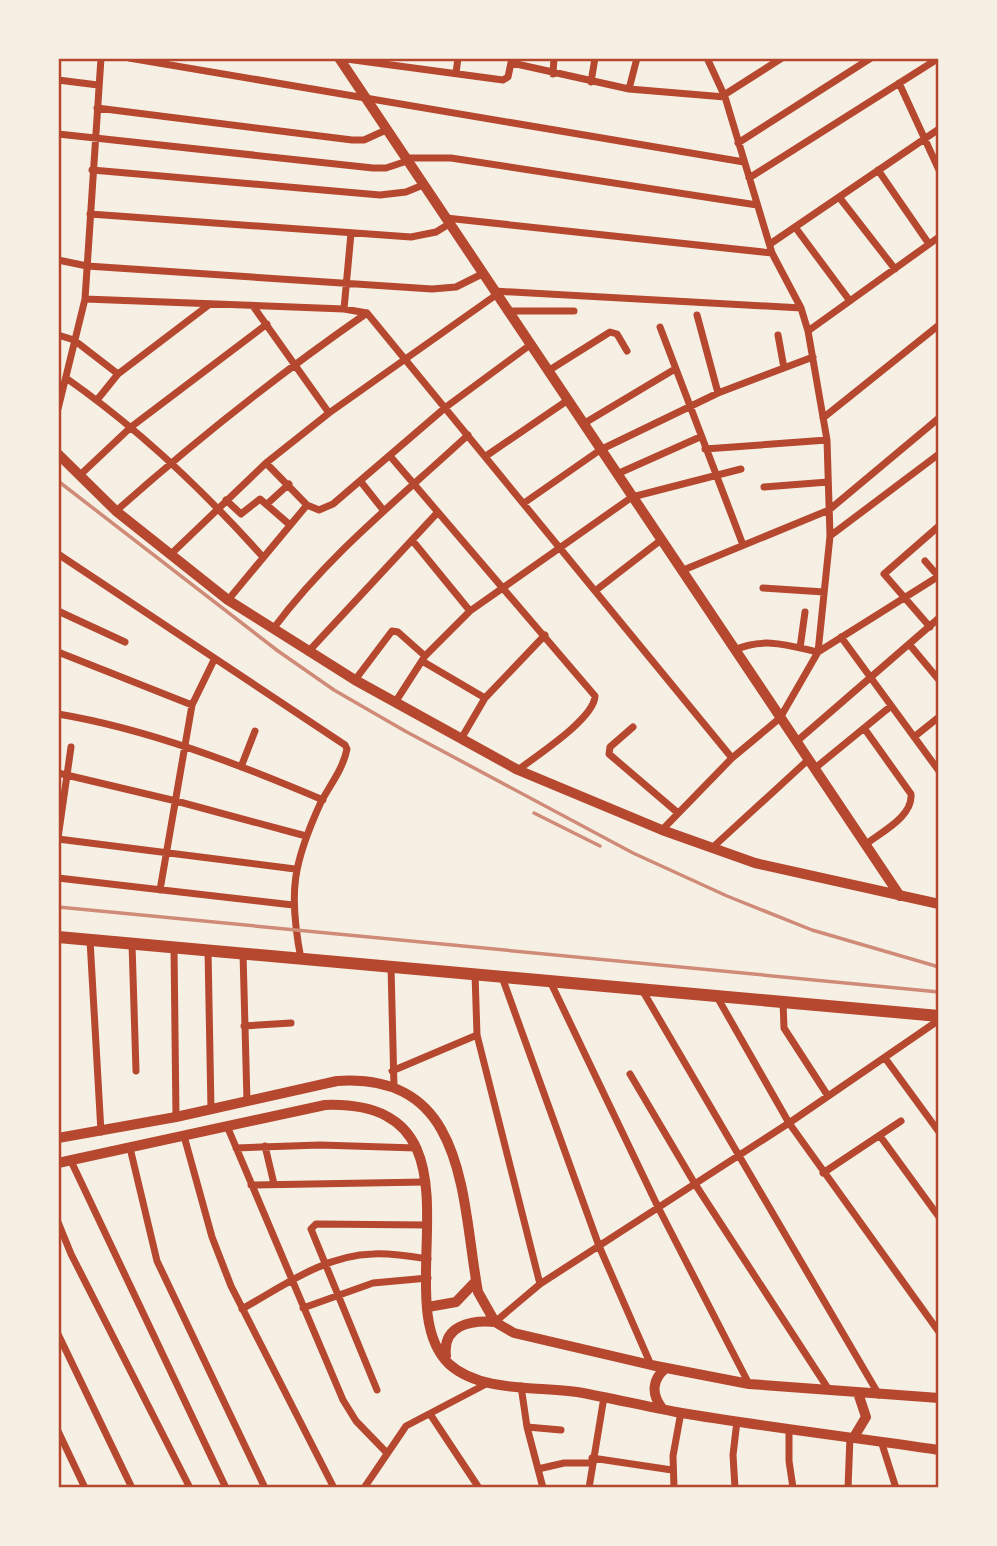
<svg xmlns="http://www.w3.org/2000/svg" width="997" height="1546" viewBox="0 0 997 1546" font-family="Poppins,sans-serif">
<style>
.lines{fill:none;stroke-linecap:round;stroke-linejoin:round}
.minor{stroke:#b5482f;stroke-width:7}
.tertiary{stroke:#b5482f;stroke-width:10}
.primary{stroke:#b5482f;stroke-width:12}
.rail{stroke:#cf8b77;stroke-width:3.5}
.neatline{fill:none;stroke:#b5482f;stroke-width:2.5}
</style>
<rect width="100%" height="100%" fill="#f6efe4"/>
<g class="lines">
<path class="minor" d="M129 58 744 162
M339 58 503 80 508 77 512 58
M512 63 629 89 725 97
M456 73 458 58
M553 74 554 58
M58 80 98 85
M591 82 595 58
M899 83 939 170
M629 89 637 58
M724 95 782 58
M97 108 352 140H364L386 130
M58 134 373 168H386L407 161
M738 143 871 58
M405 158H451L757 205
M92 170 380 195 406 192 423 185
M878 170 929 244
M749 178 939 58
M839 197 895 269
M90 214 411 237 436 232 449 224
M446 218 772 253
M795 227 850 301
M770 244 939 129
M58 260 87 266 432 289 456 287 482 274
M494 291 801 308
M85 299 344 309 367 313 732 758
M253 306 329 413
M344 309 351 233
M507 311H574
M697 315 718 393
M660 327 743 545
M808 331 939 237
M58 335 74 340 118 374
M778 335 784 368
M548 371 610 332 617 334 627 351
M66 378C139 429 203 490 262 556
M97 400 118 374 210 304
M58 409 85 299 101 58
M823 418 939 325
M583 424 675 369
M705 449 827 440
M390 456 595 696C594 719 537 755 518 770
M486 456 568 400
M266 463 307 505
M617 474 700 437
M79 476 131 427 267 324
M361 482 384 511
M764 487 828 482
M226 500 241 514 260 499 290 525
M524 503 600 450 718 393 813 357
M267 504 289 484
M116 511C196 440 279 374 367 313
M830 536 939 454
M412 540 470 611
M58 554 345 745 347 749C343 769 330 785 321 802 293 863 288 892 301 959
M170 555 266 463 329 413 496 295
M925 561 939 577
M681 571 829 510 939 418
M763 588 824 592
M595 591 661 540
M228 600 307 505 319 510 333 504 446 407 530 345
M58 611 125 642
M930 627 884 574 939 526
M273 629C330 553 399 499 468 435
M841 637 939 771
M909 644 939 680
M800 648 805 612
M734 650C764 637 787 645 818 652L939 576
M58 652 192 705
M308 652 438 512
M422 661 485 698
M355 680 392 631 398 632 425 656
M396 701 425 656 470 611 632 497 741 469
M58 714C148 729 238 764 323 800
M633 727 610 747 609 754 678 813
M864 728 911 794C913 817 881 832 865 845
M914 737 939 717
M461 739 485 698 545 635
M796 742 939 618
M241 767 255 731
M814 769 891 706
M58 773 176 801 306 836
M662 830 732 758 780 718 818 652 830 536 827 440 808 331 801 308 772 253 725 97 707 58
M58 838 71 747
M58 839 295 869
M712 848 808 760
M58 878 293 905
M160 890 192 705 214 660
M90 940 101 1132
M132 944 136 1071
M174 948 176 1117
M208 950 211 1109
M243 953 247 1101
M391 966 394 1087
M475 974 477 1035 540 1284
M502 977 599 1246 651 1365
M550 981 658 1207 749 1384
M641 988 879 1395
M716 995 789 1123 939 1332
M783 1002 784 1028 828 1096
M244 1026 291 1023
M885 1058 939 1132
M392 1071 477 1035
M630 1074 695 1184 829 1390
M227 1126 343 1400 356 1421 387 1453
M184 1136 212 1237 231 1286 334 1488
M880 1136 939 1217
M265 1146 274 1184
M130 1148 157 1261 265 1488
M236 1148 320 1145 416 1148
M71 1161 226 1488
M823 1173 901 1121
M251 1185 425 1182
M58 1222 71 1254 190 1488
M303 1308 373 1283 428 1278
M242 1309C283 1286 325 1255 373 1254 391 1253 409 1256 428 1259
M495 1322 540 1284 789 1123 939 1020
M58 1334 132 1488
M521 1386 527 1427 543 1488
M377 1390 311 1229 316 1224 427 1225
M430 1414 479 1488
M527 1427 561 1430
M789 1429V1461L793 1488
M58 1431 85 1488
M881 1441 896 1488
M592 1458 672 1470
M538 1469 564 1463H592
M364 1488 406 1426 488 1383
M589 1488 604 1397
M674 1488 673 1456 681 1412
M735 1488 733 1455 737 1421
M848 1488 850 1437"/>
<path class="tertiary" d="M339 58 900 896
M58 454 116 511 228 600 355 680 518 770 662 830 755 863 939 904
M58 1138 176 1117 337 1081C468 1072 461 1199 478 1292L495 1322 514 1333 651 1365 749 1384 939 1398
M58 1163 325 1105C498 1099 383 1302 449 1364 481 1393 538 1386 577 1392 611 1398 643 1406 676 1412 764 1427 852 1437 939 1450
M428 1307 456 1302 476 1281
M446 1356C442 1325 471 1320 495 1322
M662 1408C651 1394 652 1379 666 1368
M854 1437 866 1417 858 1393"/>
<path class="primary" d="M58 937 939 1016"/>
<path class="rail" d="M58 481 278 651 334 690 405 731 633 853 727 896 812 930 939 967
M534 813 600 846
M58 907 939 992"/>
</g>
<rect width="997" height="1546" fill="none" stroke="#f6efe4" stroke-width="119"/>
<rect x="60" y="60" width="877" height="1426" class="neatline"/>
</svg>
